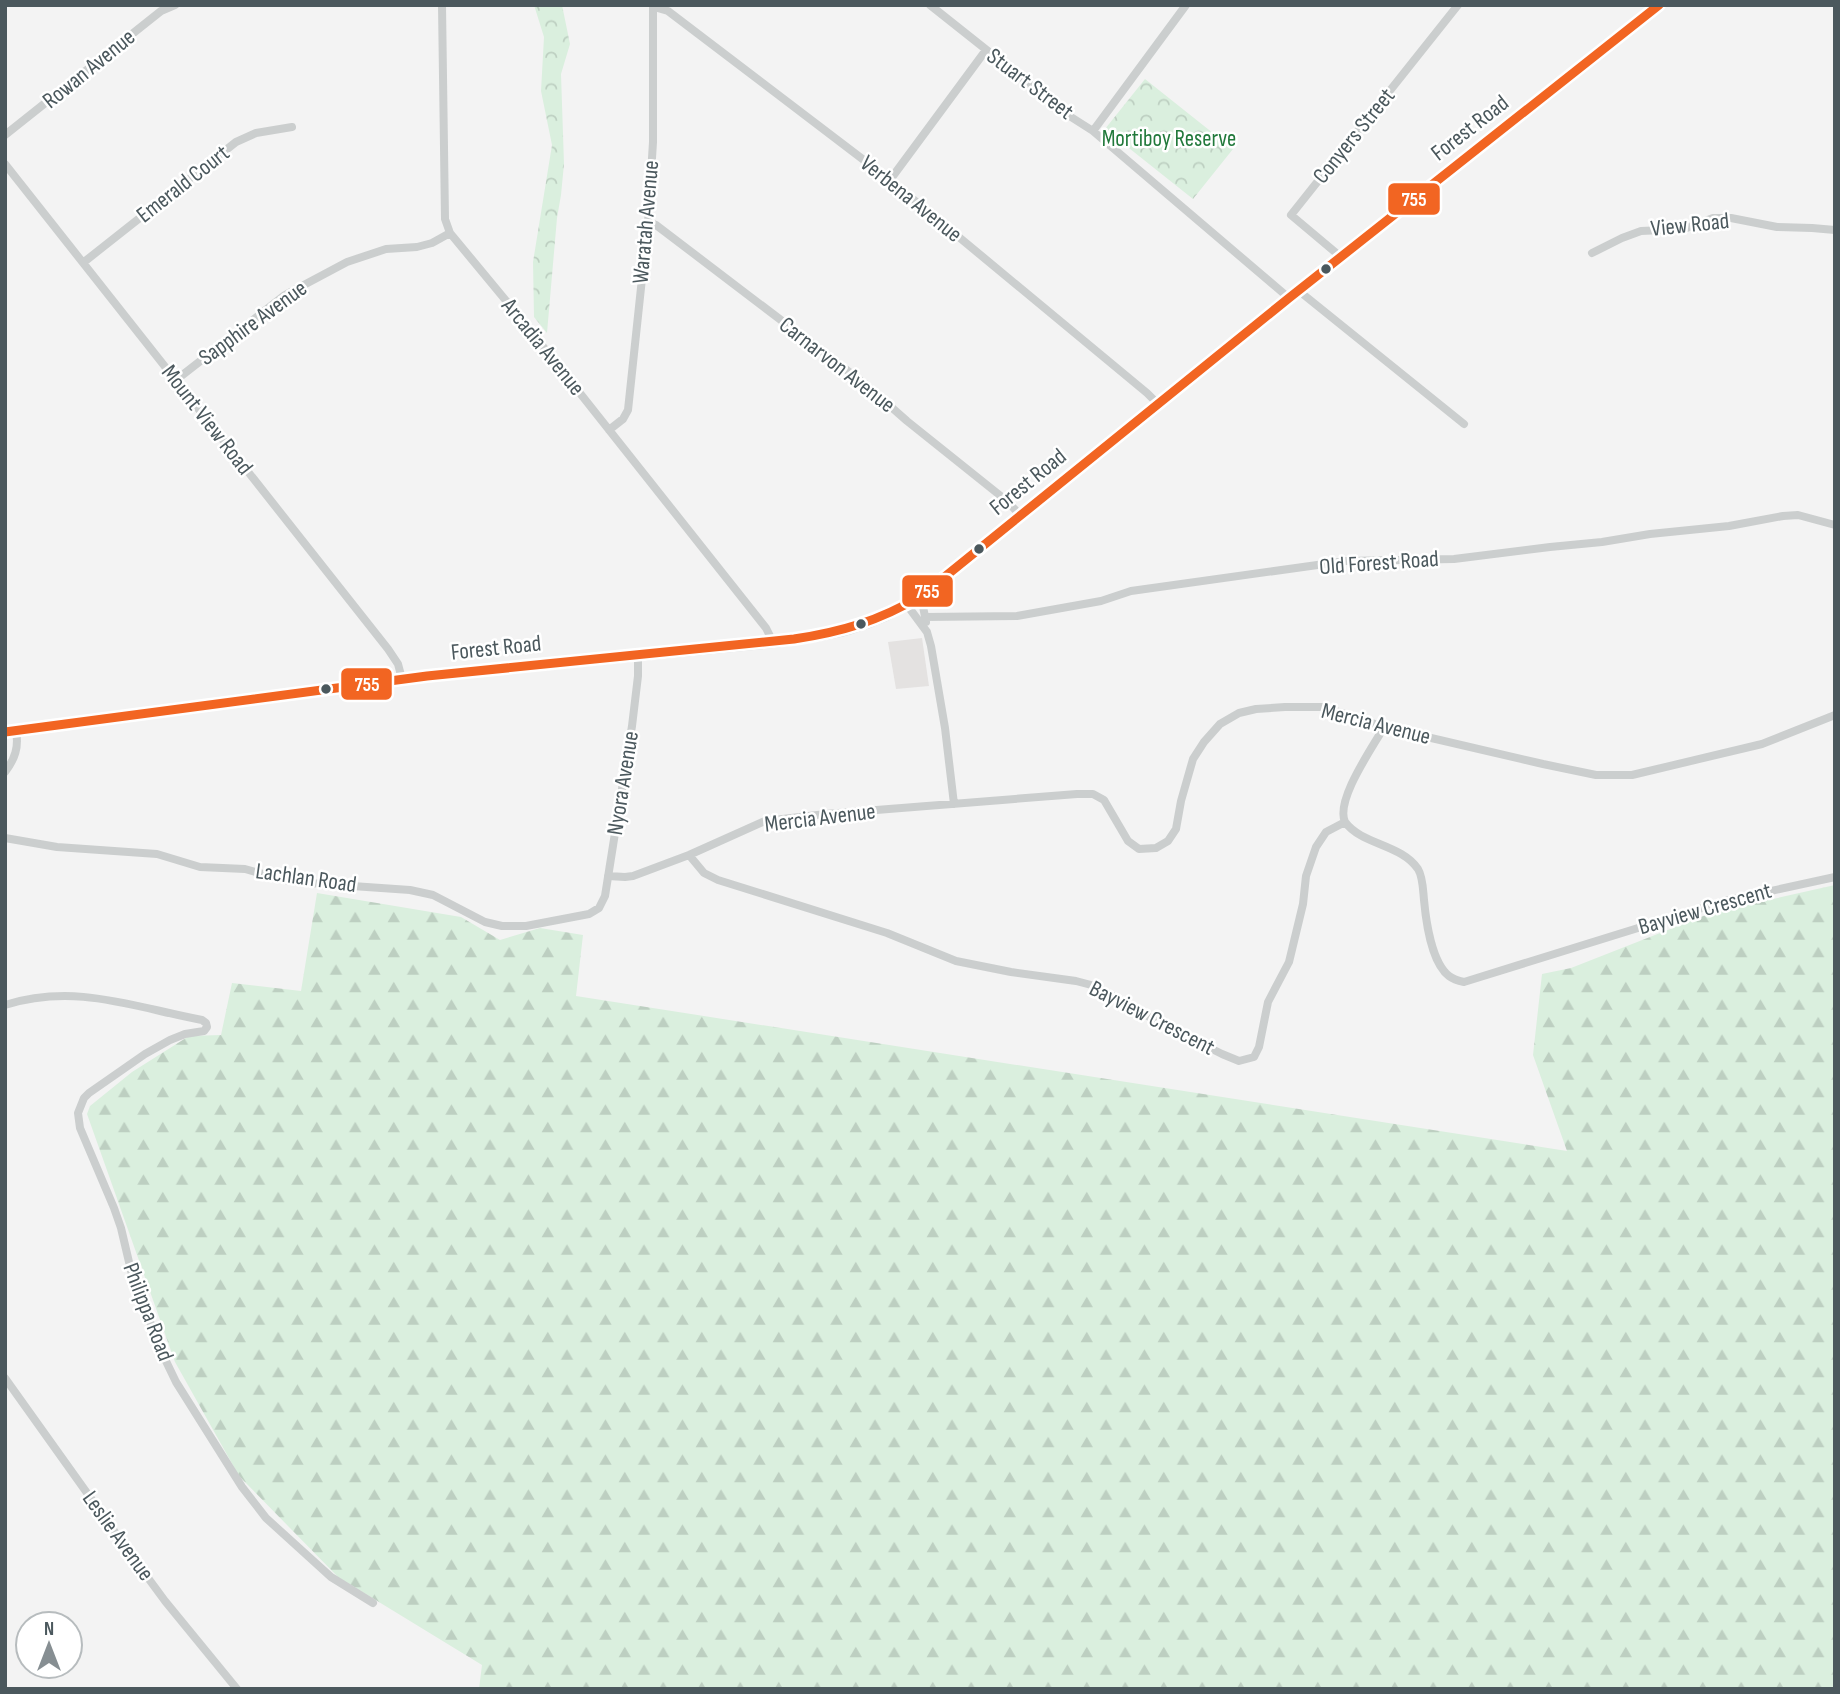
<svg xmlns="http://www.w3.org/2000/svg" width="1840" height="1694" viewBox="0 0 1840 1694" font-family="'Sofia Sans Condensed',sans-serif">
<style>
.commercial{fill:#e4e2e1}
.forest{fill:url(#forest-firs)}
.park{fill:url(#park-crowns)}
.lines{fill:none;stroke-linecap:round;stroke-linejoin:round}
.street{stroke:#cbcece;stroke-width:8}
.primary{stroke:#c8ccce;stroke-width:12}
.bus-1-casing{stroke:#fff;stroke-width:14}
.bus-1{stroke:#f26522;stroke-width:9}
.bus-dot{fill:#4b585d;stroke:#fff;stroke-width:2.5}
.labels{text-anchor:middle;dominant-baseline:central;stroke-width:5;stroke-linejoin:round;paint-order:stroke}
.street-label{font-size:23px;fill:#4b585d;stroke:#fff}
.park-label{font-size:23px;fill:#21793b;stroke:#fff}
.line-badge{stroke:#fff;stroke-width:2.5}
.badge-label{font-size:19px;text-anchor:middle;font-weight:bold;fill:#fff}
</style>
<defs>
<pattern id="forest-firs" width="22" height="20" patternUnits="userSpaceOnUse" patternTransform="scale(1.75)"><rect width="22" height="20" fill="#daefde"/><path d="M5 1l3.5 6h-7zM16 11l3.5 6h-7z" fill="#bdcfc1"/></pattern>
<pattern id="park-crowns" width="20" height="18" patternUnits="userSpaceOnUse" patternTransform="scale(1.75)"><rect width="20" height="18" fill="#daefde"/><path d="M2 6a3 3 0 1 1 6 0M12 15a3 3 0 1 1 6 0" fill="none" stroke="#bdcfc1"/></pattern>
</defs>
<rect width="100%" height="100%" fill="#f3f3f3"/>
<path class="commercial" d="M922 638 929 686 896 689 888 642Z"/>
<path class="forest" d="M1835 885V1689H479L482 1665 338 1577 239 1476 175 1362 87 1114 90 1106 132 1072 189 1036 221 1035 232 983 301 991 317 893 461 917 500 940 540 928 583 935 576 996 1567 1151 1533 1055 1542 974 1571 968 1711 913Z"/>
<path class="park" d="M534 5H562L570 44 561 74 564 164 561 195 557 218 547 333 534 317 533 262 552 145 541 91 544 37Z
M1145 79 1233 149 1193 199 1105 129Z"/>
<g class="lines">
<path class="street" d="M442 5 445 219 450 233 522 320 766 628 773 642
M930 5 1071 117 1093 131 1289 298
M654 7 668 11 890 180 1147 393 1158 404
M1093 131 1186 5
M5 135 161 11 175 5
M5 164 388 649 398 664 402 679
M890 180 986 50
M648 222 656 225 865 384 907 421 1007 501 1020 515
M1592 253 1622 238 1641 231 1684 229 1713 218H1731L1777 227 1812 228 1835 230
M1341 257 1291 215 1458 5
M84 262 236 142 256 133 292 127
M1299 291 1464 424
M176 380 285 295 347 262 386 249 417 247 432 243 450 233
M609 430 623 419 628 410 648 222 653 142V5
M921 596 926 622
M907 605 927 632 931 646 945 728 954 804
M925 617 1017 616 1101 601 1131 591 1346 561 1454 559 1550 547 1602 542 1650 534 1729 526 1783 516 1798 515 1835 525
M5 772C15 759 19 747 16 731
M1345 822C1335 800 1373 747 1384 727
M5 838 57 847 157 854 200 867 245 869 285 880 309 883 410 890 433 895 485 922 502 926H526L589 914 599 908 605 896 632 726 638 676V655
M689 855 704 873 718 880 887 933 956 961 1011 972 1076 981 1095 986 1160 1023 1222 1054 1239 1061 1254 1057 1259 1047 1268 1002 1289 962 1303 904 1306 876 1316 847 1326 832 1345 822C1362 845 1401 844 1418 869 1423 877 1423 890 1424 900 1426 922 1432 963 1449 976 1454 980 1459 981 1464 982L1725 901 1835 877
M608 876 625 877 633 876 689 855 765 821 826 814 1077 794H1093L1104 800 1128 841 1139 849 1156 848 1168 841 1176 829 1181 801 1193 759 1204 742 1220 724 1239 713 1256 709 1285 707H1324L1384 727 1543 764 1596 775H1632L1762 744 1835 715
M5 1005C76 983 133 1007 202 1020L206 1023 207 1027 204 1031 185 1034 170 1040 145 1054 89 1093 84 1098 78 1113 80 1128 114 1208 121 1228 133 1279 164 1357 176 1382 242 1487 266 1518 331 1577 373 1603
M5 1378 137 1563 165 1601 237 1689"/>
<path class="primary" d="M5 732 427 676 773 642C830 635 871 628 921 596L1289 298 1659 5"/>
<defs>
<path id="bus-1" d="M5 732 427 676 794 639C841 632 879 621 921 596L1289 298 1659 5"/>
</defs>
<use href="#bus-1" class="bus-1-casing"/>
<use href="#bus-1" class="bus-1"/>
</g>
<g class="bus-dot">
<circle cx="1326" cy="269" r="6"/>
<circle cx="979" cy="549" r="6"/>
<circle cx="861" cy="624" r="6"/>
<circle cx="326" cy="689" r="6"/>
</g>
<g class="labels">
<g class="street-label">
<text transform="translate(89 69) rotate(-39)">Rowan Avenue</text>
<text transform="translate(1030 84) rotate(37)">Stuart Street</text>
<text transform="translate(1470 128) rotate(-38)">Forest Road</text>
<text transform="translate(1354 136) rotate(-51)">Conyers Street</text>
<text transform="translate(183 184) rotate(-38)">Emerald Court</text>
<text transform="translate(911 199) rotate(39)">Verbena Avenue</text>
<text transform="translate(646 222) rotate(-85)">Waratah Avenue</text>
<text transform="translate(1690 225) rotate(-6)">View Road</text>
<text transform="translate(253 323) rotate(-36)">Sapphire Avenue</text>
<text transform="translate(543 347) rotate(51)">Arcadia Avenue</text>
<text transform="translate(837 365) rotate(38)">Carnarvon Avenue</text>
<text transform="translate(207 420) rotate(52)">Mount View Road</text>
<text transform="translate(1028 482) rotate(-39)">Forest Road</text>
<text transform="translate(1379 563) rotate(-4)">Old Forest Road</text>
<text transform="translate(496 648) rotate(-6)">Forest Road</text>
<text transform="translate(1376 724) rotate(14)">Mercia Avenue</text>
<text transform="translate(623 783) rotate(-81)">Nyora Avenue</text>
<text transform="translate(820 818) rotate(-7)">Mercia Avenue</text>
<text transform="translate(306 878) rotate(8)">Lachlan Road</text>
<text transform="translate(1705 909) rotate(-16)">Bayview Crescent</text>
<text transform="translate(1152 1018) rotate(27)">Bayview Crescent</text>
<text transform="translate(148 1312) rotate(69)">Philippa Road</text>
<text transform="translate(118 1536) rotate(54)">Leslie Avenue</text>
</g>
<g class="park-label">
<text x="1169" y="139">Mortiboy Reserve</text>
</g>
</g>
<g class="line-badge">
<rect x="1387" y="182" width="54" height="34" rx="7" fill="#f26522"/>
<rect x="901" y="574" width="53" height="34" rx="7" fill="#f26522"/>
<rect x="340" y="667" width="53" height="34" rx="7" fill="#f26522"/>
</g>
<g class="badge-label">
<text x="1414" y="206">755</text>
<text x="927" y="598">755</text>
<text x="367" y="691">755</text>
</g>
<rect width="1840" height="1694" fill="none" stroke="#4b585d" stroke-width="14"/>
<g transform="translate(49 1645)"><circle r="33" fill="#ffffff" stroke="#b7bcbe" stroke-width="2"/>
<path d="M0-5L12 26L0 18L-12 26Z" fill="#868e92"/>
<text y="-10" font-size="19" font-weight="bold" text-anchor="middle" fill="#4b585d">N</text>
</g>
</svg>
